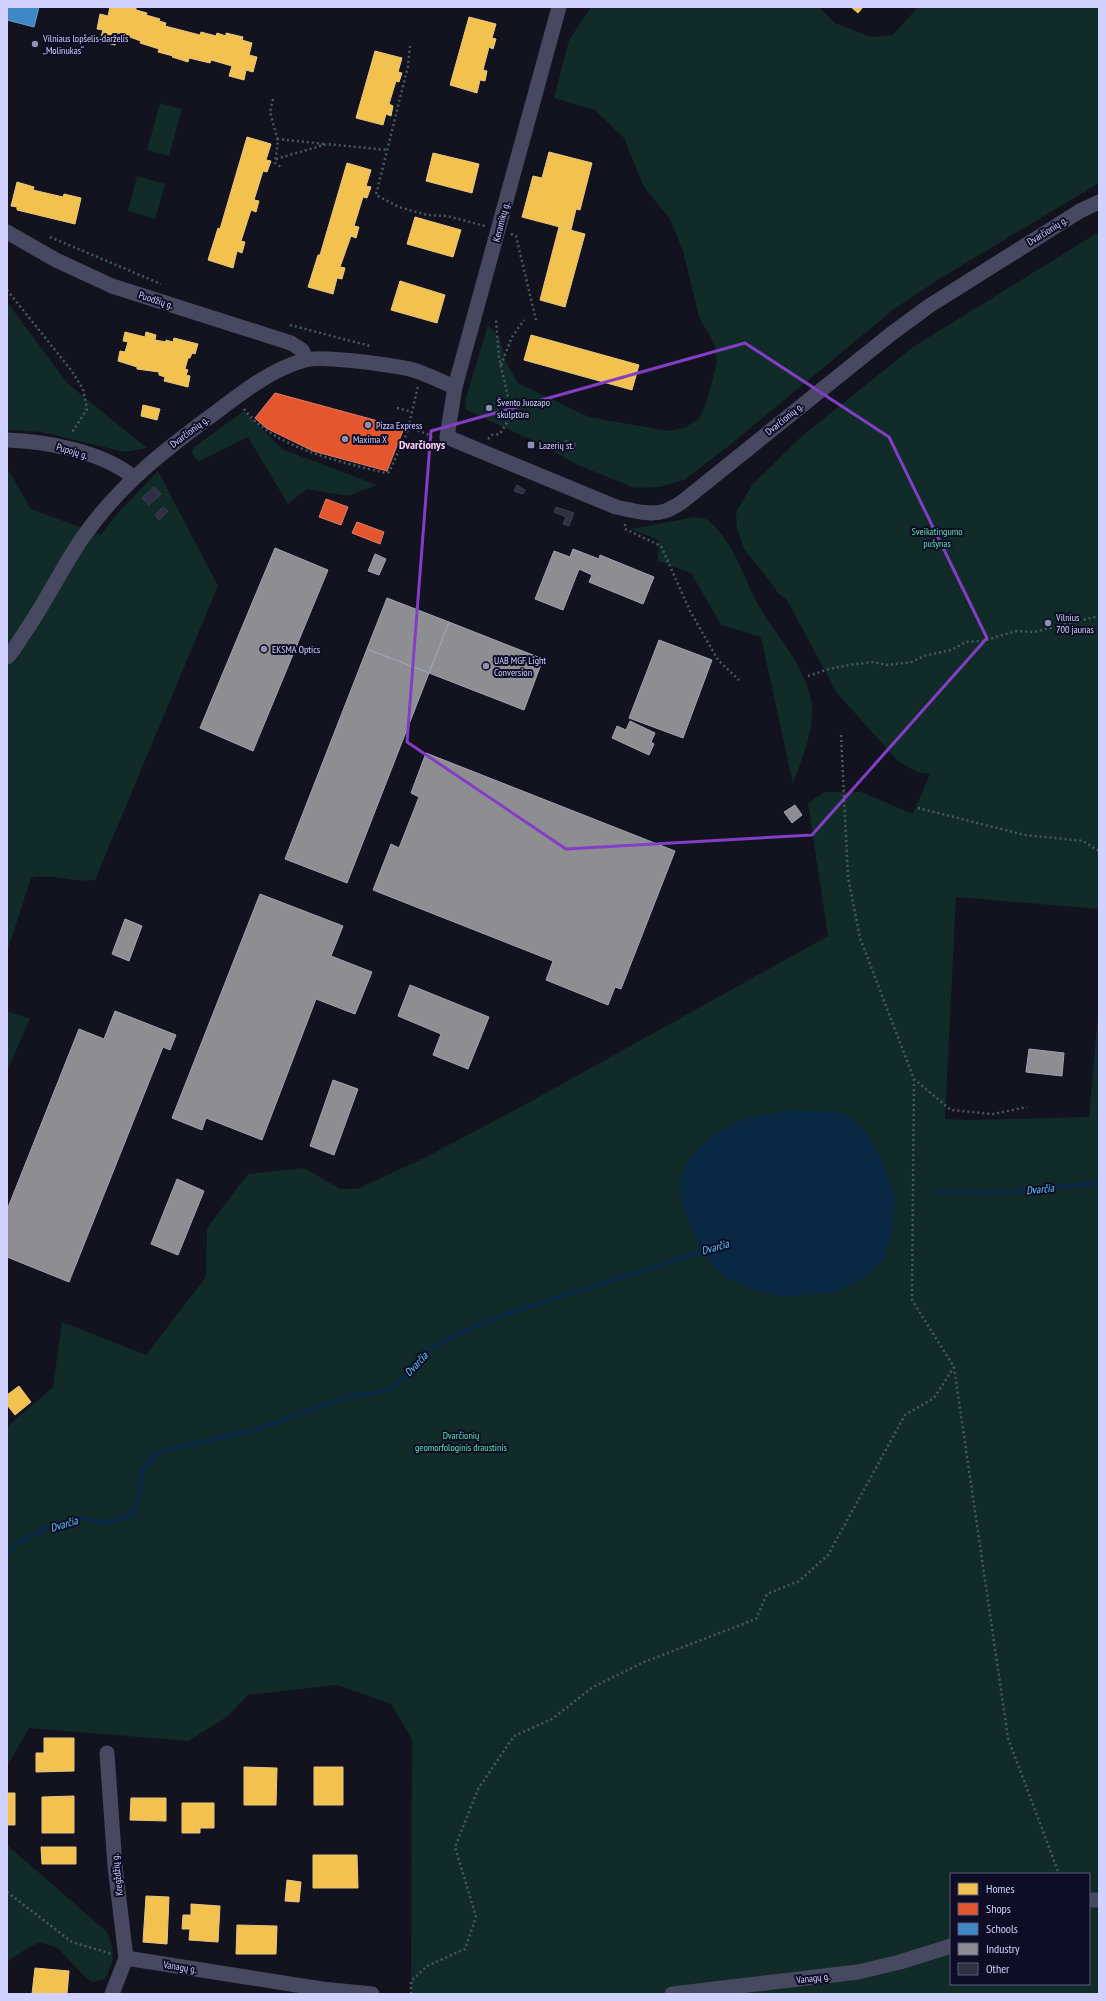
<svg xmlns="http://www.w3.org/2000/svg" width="1106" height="2001" viewBox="0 0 1106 2001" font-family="'PT Sans Narrow',sans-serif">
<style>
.green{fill:#102b28;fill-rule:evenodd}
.water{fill:#0a2744}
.homes{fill:#f2c14e;stroke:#e8c683}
.shops{fill:#e4572e;stroke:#de7c6d}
.schools{fill:#3f88c5;stroke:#6b9ed6}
.industry{fill:#8d8d92;stroke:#a1a2b3}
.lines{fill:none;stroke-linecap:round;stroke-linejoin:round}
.stream{stroke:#0a2744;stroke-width:4.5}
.building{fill:#313042;stroke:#3d3d53}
.path{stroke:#465a65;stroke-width:2.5;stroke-dasharray:2 3;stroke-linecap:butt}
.minor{stroke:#474960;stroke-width:15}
.marked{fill:none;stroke:#843dc5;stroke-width:3;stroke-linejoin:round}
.poi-dot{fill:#8e8fb1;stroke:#0e0d25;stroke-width:1.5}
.labels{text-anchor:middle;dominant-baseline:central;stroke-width:4;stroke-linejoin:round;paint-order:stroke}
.poi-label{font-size:10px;fill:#d1d2ff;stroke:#0e0d25;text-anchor:start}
.street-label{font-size:10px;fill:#d1d2ff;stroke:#0e0d25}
.park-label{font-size:10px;fill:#55e6ae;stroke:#0e0d25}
.water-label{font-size:11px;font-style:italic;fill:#5fcbff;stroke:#0e0d25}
.quarter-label{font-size:12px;font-weight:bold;fill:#ffd3f5;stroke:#0e0d25}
</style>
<rect width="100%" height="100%" fill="#13131f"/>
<path class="green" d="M591 7H819L835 23 871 37 893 35 918 7H1099V183L939 279 894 309 730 445 684 480 659 487 635 488 578 465 536 442 466 410 465 401 488 325 500 339 506 362 518 383 589 417 668 431 684 428 699 419 706 403 717 363 715 345 699 317 683 251 670 219 644 187 624 138 595 110 554 98 569 40Z
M160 103 182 109 169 156 147 150Z
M137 176 165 184 155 219 128 211Z
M1099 232V909L956 897 945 1119 969 1120 1089 1117 1099 1002V1994H411L412 1739 391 1704 337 1685 248 1695 228 1716 189 1741 29 1728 7 1766V1427L53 1387 62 1322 146 1355 206 1277 207 1228 248 1174 304 1168 340 1189H357L422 1159 517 1109 828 936 808 803 825 792H861L913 814 930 774 917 772 898 761 837 693 787 600 778 593 772 584 744 549 737 529 736 512 752 485 801 437 913 347ZM951 1874H1089V1984H951Z
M7 302 68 384 147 448 125 452 41 432 7 430Z
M244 411 282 449 377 485 348 496 307 489 288 504 248 437 198 462 192 453 193 448Z
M7 468 31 509 101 535 116 515 158 471 218 586 95 880C73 883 52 873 31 878L7 952Z
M695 517C699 518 706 518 709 521 734 542 743 577 758 604 777 638 801 659 811 699 817 724 801 761 793 784L761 637 721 625 691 573 658 561 659 540 630 529Z
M7 1011 30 1019 7 1071Z
M7 1845 107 1932C115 1950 115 1961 105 1979L93 1982 85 1977 58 1948 40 1942 26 1949 7 1962Z"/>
<path class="water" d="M793 1110 844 1113 864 1130 882 1160 895 1197 892 1230 885 1258 862 1280 833 1293 784 1297 757 1291 727 1278 710 1264 701 1251 687 1217 680 1194 681 1175 690 1157 714 1135 742 1119Z"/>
<path class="homes" d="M110 7 136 8V10L147 13 146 15 160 19 159 21 166 23 165 26 200 35 201 32 216 36 217 33 226 36V33L243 37 242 40 252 43 249 55 257 57 253 72 246 70 244 80 229 76 232 66 211 60 210 63 189 58 188 62 172 57 173 56 158 52 159 49 140 43 141 41 118 33 115 45 100 41 103 30 97 29 100 14 108 16Z
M851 7H863L858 13Z
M469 17 496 24 492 38 496 39 493 49 489 47 483 70 487 71 485 81 480 80 477 93 450 85Z
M375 51 402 58 398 72 402 73 399 82 396 81 389 104 393 106 391 116 386 114 383 125 356 118Z
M247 137 271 144 266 160 271 161 267 172 263 171 254 200 259 201 256 212 251 210 241 241 245 242 242 253 237 251 233 268 208 260 218 228 220 229Z
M549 152 592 163 580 210 576 209 571 230 522 217 533 176 542 178Z
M433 153 479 164 472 193 426 181Z
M347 163 371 170 366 186 371 187 367 198 363 197 354 226 359 227 356 238 351 236 340 267 345 268 342 279 337 278 333 294 308 287 318 255H320Z
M17 182 34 187 33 190 63 197 64 194 81 198 75 224 17 210V207L11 206Z
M415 217 461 230 453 257 407 244Z
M559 227 585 234 565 307 540 300Z
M400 281 445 295 437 323 391 310Z
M125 332 145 337 146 332 156 335 155 340 166 342V340L173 342 174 338 198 344 195 354 192 353 190 358H188L185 369 188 370 186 375 190 376 188 387 164 381 165 377 159 375V372L137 369V367L118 361 120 351 125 352 128 342 123 341Z
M531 335 639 365 632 390 524 360Z
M143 405 160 409 157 420 141 416Z
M19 1386 31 1402 15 1415 7 1405V1395Z
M44 1738H74V1771L36 1772V1753H44Z
M244 1767 277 1768 276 1805H244Z
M314 1767H343V1805H314Z
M7 1793H15V1825H7Z
M74 1796V1833H42V1797Z
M131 1798H166V1821L130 1820Z
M182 1803H214V1828H200V1833H182Z
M41 1847H76V1864H42Z
M313 1855H357L358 1888H313Z
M287 1880 301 1882 299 1902 285 1901Z
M146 1896 169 1897 167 1944 143 1942Z
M191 1904 220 1906 218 1942 189 1940 190 1929H182L183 1915H191Z
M237 1925 277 1926 276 1954H236Z
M35 1968 69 1971 67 1994H32Z"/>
<path class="shops" d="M275 393 404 428 387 471 313 451 266 428 255 418Z
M326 499 348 507 341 525 319 517Z
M357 522 384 532 380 544 352 533Z"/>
<path class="schools" d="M7 7H39L34 27 7 20Z"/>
<path class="industry" d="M275 548 328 570 253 751 200 728Z
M573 549 599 559 600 555 654 577 643 604 589 582 592 575 579 569 563 610 535 599 554 551 570 557Z
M375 554 386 559 379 575 368 571Z
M387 598 449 622 429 673 367 649Z
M449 622 543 659 524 710 429 673Z
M659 640 712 660 683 738 629 718Z
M367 649 429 673 347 883 285 859Z
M630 721 655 733 651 742 654 744 649 755 612 738 617 726 626 730Z
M426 753 675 851 621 989 615 987 608 1005 546 980 553 961 373 890 391 844 399 848 419 797 411 793Z
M795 805 802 815 792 823 784 812Z
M260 894 343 926 331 956 372 972 355 1014 316 999 262 1140 206 1118 202 1130 172 1118Z
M125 919 142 926 129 961 112 954Z
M410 985 489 1017 468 1069 433 1055 441 1034 398 1016Z
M115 1011 176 1035 170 1050 163 1047 69 1282 7 1257V1210L79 1029 104 1039Z
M1029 1049 1064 1053 1062 1076 1026 1072Z
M333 1080 358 1089 334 1155 310 1146Z
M177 1179 204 1191 178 1255 151 1244Z"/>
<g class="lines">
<path class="stream" d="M933 1192 997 1193 1099 1183
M7 1556 17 1543 56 1524 80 1518 108 1523 132 1515 140 1496 141 1472 158 1452 255 1430 347 1397 386 1391 410 1373 425 1352 460 1333 509 1313 707 1250"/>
</g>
<path class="building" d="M565 440 576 444 573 452 562 447Z
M517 485 525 490 523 494 514 491Z
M154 487 161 494 149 505 142 498Z
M163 507 168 511 159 520 155 515Z
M556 507 574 513 569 526 563 524 566 517 554 512Z"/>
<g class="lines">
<path class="path" d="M410 46 408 66 376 195 399 207 427 215 447 216 485 226
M273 99 270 112 278 141 275 163 281 167
M277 139 325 144
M276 159 327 144 387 150
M511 234 516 236 536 320
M50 237 161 284
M7 290 71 370 83 389 87 409 71 434
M290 325 370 346
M501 365 512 337 524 320
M397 408 412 412
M244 409C275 449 339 461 385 473L389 472 407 433 418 386
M408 427 427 434 433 439
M488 439 492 435 500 434 512 414 499 358 496 319
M625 524V529L661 546 690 611 718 660 739 680
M808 676 829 669 849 665 873 662 886 665 912 662 924 656 951 650 966 642 983 641 1016 631 1034 632 1099 616
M841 735 848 877 860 938 914 1079 951 1110 993 1114 1027 1107
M918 808 1025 835 1083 841 1099 851
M914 1079 912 1300 954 1367 1008 1738 1059 1874
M7 1892 72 1942 112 1954
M411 1994V1981L427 1966 465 1949 476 1917 455 1847 478 1789 514 1736 552 1719 593 1687 644 1662 756 1619 767 1594 799 1581 828 1555 905 1415 934 1398 954 1367"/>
<path class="minor" d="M559 7 455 387 447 437 616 507C631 510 650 516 665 511 671 509 677 505 682 502L891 334 929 306 1080 211 1099 202
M7 232 56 260 112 286 291 343 302 350 306 359
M7 440C46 441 103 452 133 477
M7 657C14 651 18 642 23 635 45 604 61 569 83 537 121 483 167 448 219 410 244 391 274 368 305 360 323 355 390 365 410 369 425 373 440 381 455 387
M107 1753 115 1866 126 1958 112 1994
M1089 1900H1099
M126 1958 322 1989 372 1994
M672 1994 858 1972 900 1962 951 1946"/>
</g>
<path class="marked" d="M745 343 889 437 987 638 812 835 566 849 407 742 431 431Z"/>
<g class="poi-dot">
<circle cx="35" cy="44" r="4"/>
<circle cx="489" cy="408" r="4"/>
<circle cx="368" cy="425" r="4"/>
<circle cx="345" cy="439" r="4"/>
<rect x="527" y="441" width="8" height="8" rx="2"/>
<circle cx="1048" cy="623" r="4"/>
<circle cx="264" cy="649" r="4"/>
<circle cx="486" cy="666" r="4"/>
</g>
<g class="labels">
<g class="poi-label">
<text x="43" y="38">Vilniaus lopšelis-darželis<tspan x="43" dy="12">„Molinukas“</tspan></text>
<text x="497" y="402">Švento Juozapo<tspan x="497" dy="12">skulptūra</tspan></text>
<text x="376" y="425">Pizza Express</text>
<text x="353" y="439">Maxima X</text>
<text x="539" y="445">Lazerių st.</text>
<text x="1056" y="617">Vilnius<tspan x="1056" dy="12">700 jaunas</tspan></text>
<text x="272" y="649">EKSMA Optics</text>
<text x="494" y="660">UAB MGF Light<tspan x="494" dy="12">Conversion</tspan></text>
</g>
<g class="street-label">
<text transform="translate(501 222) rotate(-75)">Keramikų g.</text>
<text transform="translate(1047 231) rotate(-32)">Dvarčionių g.</text>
<text transform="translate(156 300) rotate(18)">Puodžių g.</text>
<text transform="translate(784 419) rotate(-39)">Dvarčionių g.</text>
<text transform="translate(189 432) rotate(-37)">Dvarčionių g.</text>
<text transform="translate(72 451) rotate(17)">Pupojų g.</text>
<text transform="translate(117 1875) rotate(-96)">Kregždžių g.</text>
<text transform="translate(180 1967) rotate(9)">Vanagų g.</text>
<text transform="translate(813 1978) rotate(-7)">Vanagų g.</text>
</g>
<g class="park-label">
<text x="937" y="531">Sveikatingumo<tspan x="937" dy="12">pušynas</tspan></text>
<text x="461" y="1435">Dvarčionių<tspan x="461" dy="12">geomorfologinis draustinis</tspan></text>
</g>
<g class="water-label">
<text transform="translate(1040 1189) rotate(-6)">Dvarčia</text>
<text transform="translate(715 1247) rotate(-16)">Dvarčia</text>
<text transform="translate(416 1364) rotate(-47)">Dvarčia</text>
<text transform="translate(64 1524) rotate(-17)">Dvarčia</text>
</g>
<g class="quarter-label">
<text x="422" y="444">Dvarčionys</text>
</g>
</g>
<rect width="1106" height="2001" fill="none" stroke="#d1d2ff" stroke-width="16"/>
<rect x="950" y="1873" width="140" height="112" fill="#0e0d25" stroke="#5c5c7c"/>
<rect x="958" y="1883" width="20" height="12" fill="#f2c14e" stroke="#5c5c7c"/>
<text x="986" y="1893" font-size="12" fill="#d1d2ff">Homes</text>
<rect x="958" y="1903" width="20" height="12" fill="#e4572e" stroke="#5c5c7c"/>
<text x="986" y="1913" font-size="12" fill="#d1d2ff">Shops</text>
<rect x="958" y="1923" width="20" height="12" fill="#3f88c5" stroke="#5c5c7c"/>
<text x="986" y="1933" font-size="12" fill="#d1d2ff">Schools</text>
<rect x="958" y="1943" width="20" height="12" fill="#8d8d92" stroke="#5c5c7c"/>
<text x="986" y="1953" font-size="12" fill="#d1d2ff">Industry</text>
<rect x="958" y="1963" width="20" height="12" fill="#313042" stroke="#5c5c7c"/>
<text x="986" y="1973" font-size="12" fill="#d1d2ff">Other</text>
</svg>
